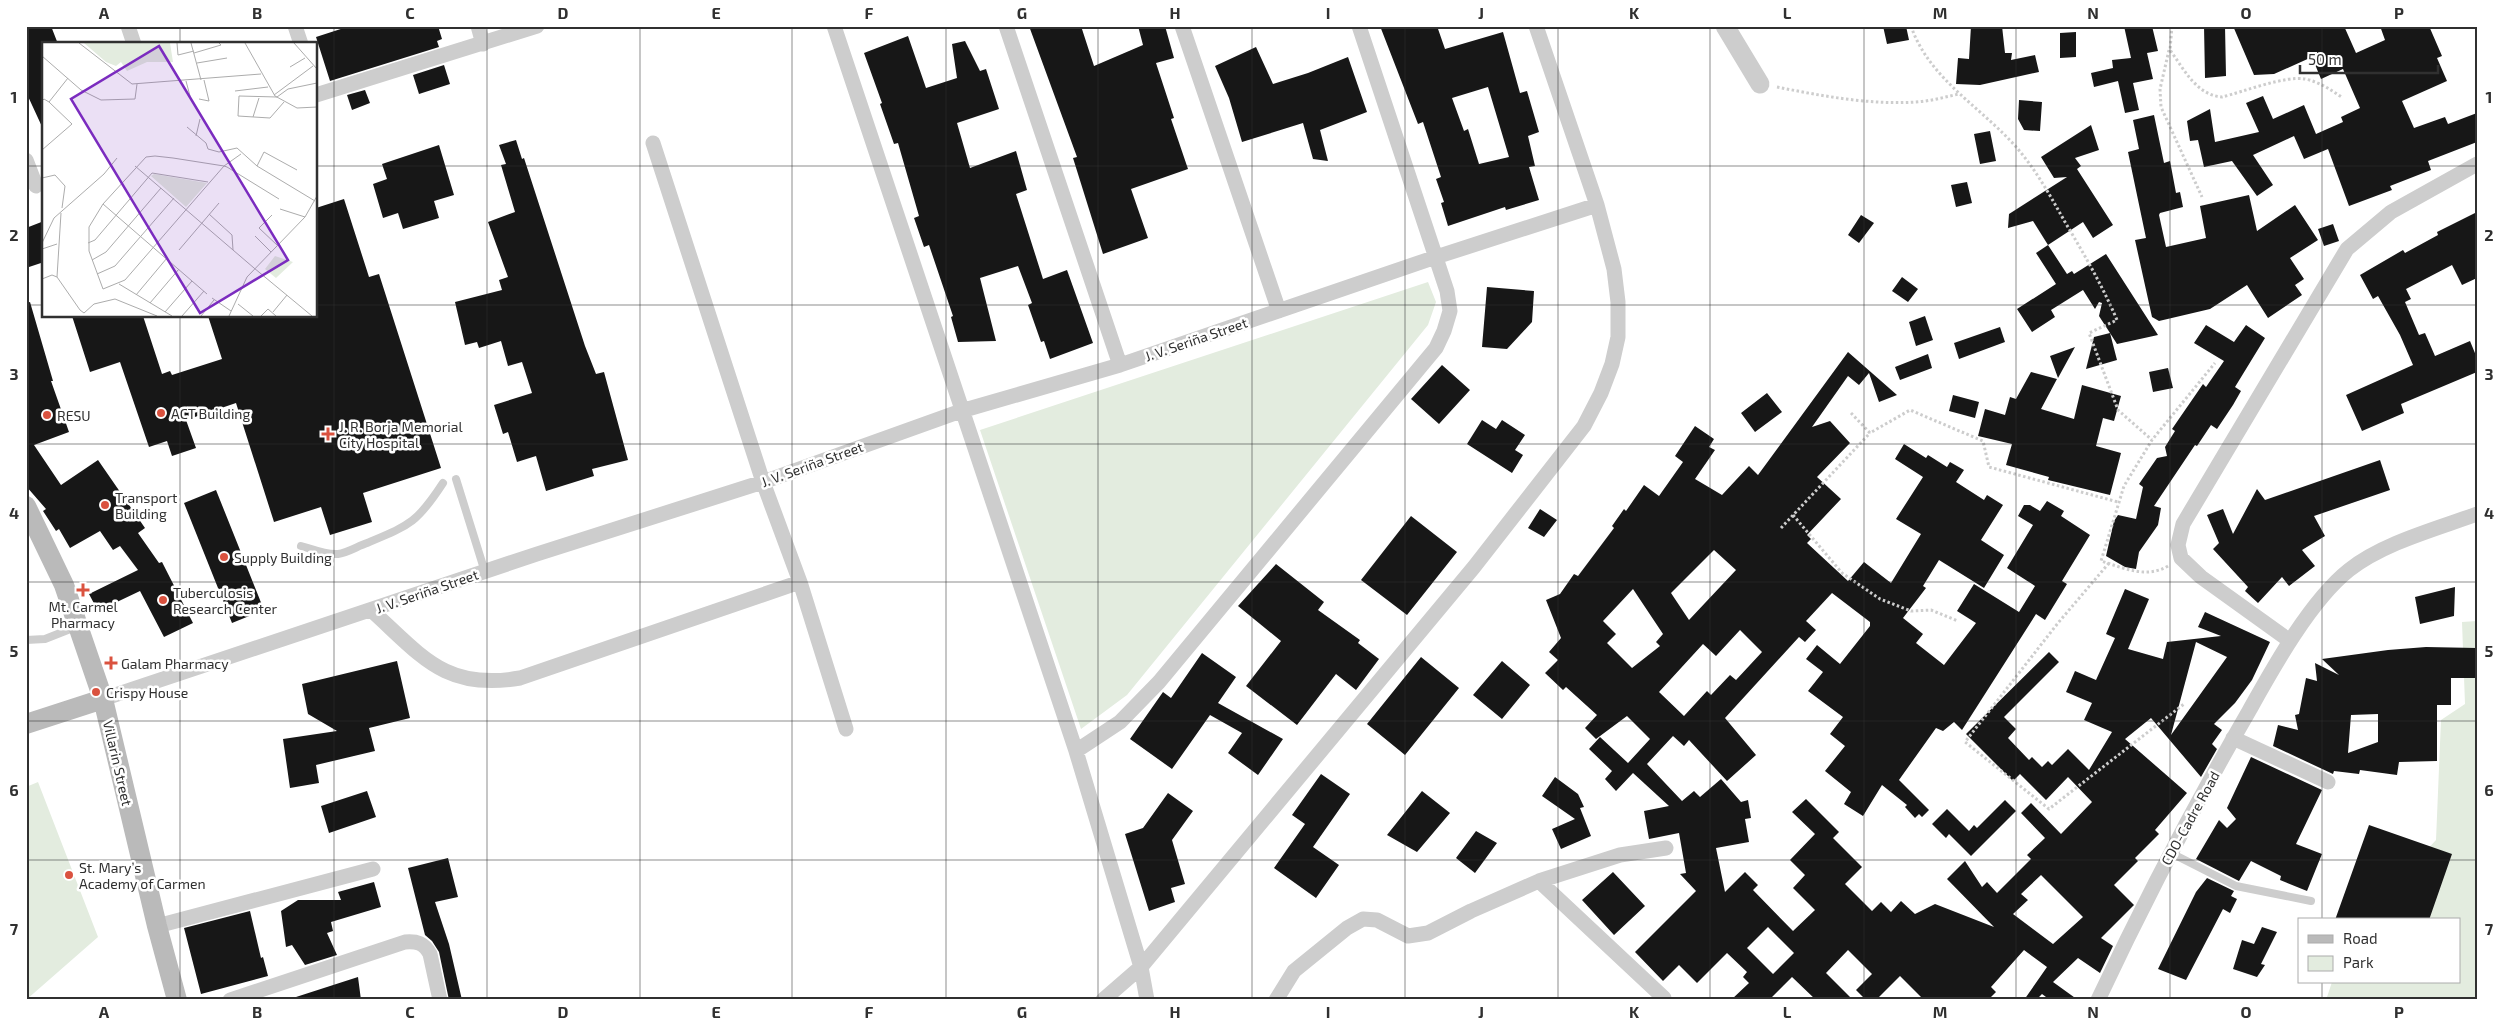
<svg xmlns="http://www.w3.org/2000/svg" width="2503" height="1026" viewBox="0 0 2503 1026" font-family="'Exo 2',sans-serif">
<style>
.green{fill:#e3ecdf}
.building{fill:#171717;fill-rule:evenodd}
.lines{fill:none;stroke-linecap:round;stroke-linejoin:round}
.path{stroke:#cdcdcd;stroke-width:3;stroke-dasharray:2.5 2.5;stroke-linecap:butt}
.service{stroke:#cdcdcd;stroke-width:8}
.minor{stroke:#cdcdcd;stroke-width:15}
.tertiary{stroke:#cdcdcd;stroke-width:19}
.secondary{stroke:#bababa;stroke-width:20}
.grid{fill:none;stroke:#303030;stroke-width:1;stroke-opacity:0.55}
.poi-dot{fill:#da523f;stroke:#fff;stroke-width:2}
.labels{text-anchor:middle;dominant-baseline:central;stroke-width:5;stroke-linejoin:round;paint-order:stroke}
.street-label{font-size:14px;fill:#303030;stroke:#fff}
.poi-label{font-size:14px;fill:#303030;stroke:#fff;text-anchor:start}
.inset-road{fill:none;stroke:#acacac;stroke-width:1}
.view{fill:#7b2cbf;fill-opacity:0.15;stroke:#7b2cbf;stroke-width:2.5}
.inset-edge{fill:none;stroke:#303030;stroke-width:2.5}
.neatline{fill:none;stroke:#303030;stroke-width:2}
.grid-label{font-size:16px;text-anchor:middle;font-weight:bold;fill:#303030}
</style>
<rect width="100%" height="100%" fill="#fff"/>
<path class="green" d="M1428 282 1436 302 1428 325 1127 695 1081 729 980 430Z
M2477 621V1000H2326L2332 982H2459V920H2362L2436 840 2441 720 2465 704 2462 622Z
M38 782 98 937 26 1000V787Z"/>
<path class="building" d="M26 26H51L58 44H44V131L26 92Z
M350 26H438L442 39 437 41 439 47 330 81 316 37Z
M1029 26H1081L1094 66 1143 45 1138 26H1165L1174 58 1156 63 1174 118 1171 119 1188 169 1131 189 1148 238 1103 254 1073 158 1077 157Z
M1380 26H1437L1445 49 1503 32 1520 93 1527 91 1539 132 1528 136 1535 166 1529 167 1539 200 1506 210 1505 207 1448 226 1441 203 1444 202 1436 179 1441 177 1423 122 1418 124ZM1488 87 1509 157 1479 164 1468 129 1464 131 1452 98Z
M1883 26H1906L1909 40 1887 44Z
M1971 26H2002L2005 53H2012L2011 60 2035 55 2039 72 1980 85 1956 84 1958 58 1969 59Z
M2124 26H2152L2158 51 2147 53 2153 79 2133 83 2139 110 2125 113 2118 81 2094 87 2091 73 2113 68 2112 60 2131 58Z
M2204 26H2225L2226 76 2205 78Z
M2233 26H2344L2356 53 2385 40 2380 26H2429L2442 56 2437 58 2447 81 2402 101 2414 128 2445 117 2448 124 2477 113V142L2428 161 2431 170 2390 186 2392 190 2349 206 2328 149 2304 159 2294 136 2253 155 2273 185 2257 196 2232 161 2204 167 2198 140 2190 141 2187 121 2210 109 2215 142 2259 132 2246 103 2263 96 2273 119 2304 105 2316 134 2343 122 2341 117 2360 108 2343 69 2321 79 2312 57 2274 74 2254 75Z
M2076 32V57L2060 58V33Z
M908 36 926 88 957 78 952 44 965 41 980 71 986 69 999 109 957 123 970 168 1016 151 1027 190 1016 194 1043 279 1067 270 1093 343 1050 359 1044 341 1041 342 1028 305 1032 303 1018 266 980 278 996 341 958 342 951 317 953 316 929 245 924 247 914 218 919 216 898 143 894 144 880 104 882 103 864 53Z
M1256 47 1273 84 1308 73 1348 57 1367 112 1320 130 1328 161 1313 159 1303 123 1242 142 1229 98 1215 66Z
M444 65 450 84 419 94 413 75Z
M365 90 370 103 352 110 347 95Z
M2019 100 2042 102 2040 131 2024 130 2018 119Z
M2154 115 2164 163 2170 161 2176 193 2180 192 2183 207 2160 213 2159 215 2166 247 2206 238 2200 206 2249 195 2257 231 2295 205 2318 240 2290 258 2304 279 2295 285 2302 295 2268 318 2247 285 2210 309 2159 321 2152 317 2135 240 2146 238 2128 152 2139 149 2133 120Z
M2091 125 2099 150 2075 158 2081 166 2077 169 2113 225 2093 238 2083 222 2048 245 2033 221 2008 228 2009 214 2067 177 2054 178 2041 157Z
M1990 131 1996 161 1980 164 1974 134Z
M516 140 522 159 524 158 585 346 596 374 604 372 628 460 592 469 594 476 546 491 536 456 517 462 508 432 503 434 494 405 532 393 522 362 508 366 501 341 479 348 477 342 465 345 455 302 502 290 499 280 508 277 488 222 515 212 501 165 506 164 499 145Z
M439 145 454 195 434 201 439 218 403 229 398 213 383 218 373 184 387 179 382 164Z
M1967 182 1972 203 1956 207 1951 185Z
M344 199 369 277 379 274 441 468 363 493 372 522 330 535 321 507 274 522 236 403 186 420 196 448 172 456 167 441 149 447 120 362 90 372 72 316H143L162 374 170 371 172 375 222 359 208 316H316V208Z
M2477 212V278L2462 285 2452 265 2406 289 2411 299 2405 302 2419 335 2425 333 2435 356 2470 341 2477 358V372L2401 404 2404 413 2362 431 2346 395 2413 365 2400 335 2378 296 2373 299 2360 275 2403 250 2405 253 2438 235 2437 232Z
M1861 215 1874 223 1859 243 1848 235Z
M44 221V262L26 268V228Z
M2333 224 2339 241 2324 246 2318 229Z
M2048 245 2067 274 2072 271 2074 274 2106 254 2158 335 2117 344 2110 333 2117 360 2086 369 2094 337 2110 333 2099 316 2102 303 2099 302 2095 309 2083 290 2051 310 2055 317 2032 332 2017 309 2056 284 2036 253Z
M1902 277 1918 289 1908 302 1892 291Z
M1487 287 1534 291 1532 322 1507 349 1482 347Z
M30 302 53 381H51L69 432 34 445 61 485 98 460 145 528 138 533 159 563 162 562 193 623 164 637 140 591 98 611 89 594 138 570 120 546 113 550 100 531 70 548 59 529 56 531 43 511 46 509 26 486V303Z
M1925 316 1933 340 1916 346 1909 322Z
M2206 325 2234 342 2246 325 2265 338 2235 387 2241 391 2233 405 2217 429 2211 425 2197 446 2195 445 2154 506 2161 508 2158 525 2139 552 2136 569 2125 567 2106 556 2114 521 2118 515 2136 519 2143 487 2139 484 2157 458 2167 456 2165 447 2175 431 2172 429 2203 384 2206 387 2224 361 2194 343Z
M2000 327 2005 342 1959 359 1954 343Z
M2075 347 2058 378 2050 356Z
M1848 352 1897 395 1879 402 1869 373 1859 385 1848 376 1812 427 1830 421 1850 443 1817 477 1841 499 1807 535 1811 539 1807 543 1848 581 1864 562 1891 583 1921 534 1896 519 1923 477 1895 459 1904 444 1926 458 1928 455 1947 467 1950 462 1964 470 1956 482 1984 500 1987 495 2003 505 1981 540 2004 555 1984 588 1939 560 1923 586 1926 588 1903 618 1923 634 1916 643 1944 665 1976 623 1957 611 1974 584 2019 612 2035 586 2007 568 2033 525 2018 516 2024 505H2030L2040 511 2047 501 2064 511 2061 516 2090 535 2062 581 2067 584 2045 620 2036 614 1962 730 1954 722 1943 731 1936 728 1899 780 1929 810 1922 817 1919 814 1915 818 1905 807 1907 805 1882 785 1863 816 1844 804 1851 792 1825 771 1845 746 1830 734 1843 717 1808 691 1823 672 1806 659 1817 645 1840 664 1870 626V622L1832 593 1806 621 1816 630 1805 642 1799 637 1725 718 1756 755 1727 781 1689 740 1684 746 1673 736 1647 764 1682 801 1694 791 1700 797 1721 779 1741 802 1748 800 1751 818 1745 819 1749 842 1716 848 1725 892 1745 872 1758 885 1753 890 1793 931 1815 910 1793 888 1805 875 1790 860 1815 834 1792 812 1806 799 1839 832 1833 838 1862 867 1845 884 1872 911 1881 902 1891 912 1901 901 1915 914 1935 904 1994 927 1947 879 1965 861 1982 887 1987 882 1997 893 2031 859 2027 855 2045 838 2021 813 2031 803 2061 834 2092 802 2068 777 2046 800 2020 774 2013 781 1966 734 2049 652 2059 662 2004 717 2016 729 2008 738 2029 760 2032 757 2042 767 2048 761 2052 765 2068 749 2089 770 2112 732 2084 720 2092 703 2066 692 2075 671 2096 680 2115 638 2106 634 2125 589 2149 599 2128 649 2163 659 2167 642 2221 636 2198 627 2205 612 2270 642 2252 680 2235 703 2214 724 2222 730 2212 744 2217 749 2201 777 2151 718 2125 739 2187 793 2155 830 2159 834 2135 858 2138 861 2114 885 2134 905 2101 938 2113 946 2100 973 2078 958 2053 982 2078 1000H2050L2042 994 2036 1000H2024L2047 967 2024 950 1991 987 1996 992 1988 1000H1924L1900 976 1876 1000H1866L1856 990 1872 974 1848 950 1826 973 1853 1000H1816L1792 977 1769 1000H1731L1749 983 1743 977 1747 972 1727 953 1697 983 1679 965 1663 981 1635 952 1696 891 1680 874 1686 873 1679 833 1649 839 1644 811 1669 806 1633 773 1616 791 1605 779 1612 771 1589 749 1600 737 1628 763 1650 739 1627 716 1596 739 1585 728 1597 715 1566 687 1563 690 1545 673 1558 660 1549 652 1561 638 1546 600 1560 594 1574 574 1578 576 1614 528 1612 526 1624 509 1626 511 1644 485 1659 496 1683 462 1675 456 1695 426 1714 439 1709 447 1715 450 1695 479 1722 495 1749 466 1758 475ZM1714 550 1736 570 1689 620 1671 593ZM1633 589 1663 634 1656 642 1660 646 1632 668 1607 643 1616 634 1603 621ZM1740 630 1762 652 1736 680 1730 675 1711 695 1707 691 1684 716 1659 692 1703 644 1716 656ZM2196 642 2227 657 2171 735ZM2041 875 2083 917 2053 944 2013 914 2028 900 2021 894ZM1768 927 1794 953 1773 974 1747 948Z
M1928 354 1932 368 1900 380 1895 367Z
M1442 365 1470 390 1439 424 1411 399Z
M2168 368 2173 388 2153 392 2149 372Z
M2031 372 2057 379 2041 409 2074 419 2082 385 2121 396 2114 421 2103 418 2096 446 2121 453 2110 495 2048 480 2049 477 2006 465 2012 444 1978 436 1985 409 2005 415 2010 397 2016 399Z
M1767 393 1782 412 1755 432 1741 413Z
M1953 395 1979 402 1975 418 1949 411Z
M1482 420 1496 429 1502 420 1525 435 1515 450 1523 455 1512 473 1467 444Z
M2380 460 2390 490 2314 516 2325 536 2302 550 2315 566 2289 586 2282 577 2258 603 2245 591 2248 587 2213 549 2219 543 2207 515 2223 509 2233 534 2257 489 2265 500Z
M216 490 264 610 232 623 184 503Z
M1540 509 1557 520 1544 537 1528 528Z
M1411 516 1457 552 1407 615 1361 580Z
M1276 564 1324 602 1318 610 1360 640 1358 643 1379 659 1356 690 1336 674 1297 725 1246 686 1281 641 1238 606Z
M2455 587 2454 616 2420 624 2415 597Z
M2426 647 2477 648V678H2451V705H2437V761L2399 762 2397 775 2360 770 2359 774 2334 771 2333 774 2273 746 2278 725 2298 730 2295 715 2299 714 2306 678 2317 681 2315 663 2339 675 2322 659 2388 650ZM2378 714V742L2348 753 2351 715Z
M1202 653 1236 677 1218 703 1283 739 1258 775 1228 753 1242 733 1210 715 1172 769 1130 739 1163 692 1171 698Z
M1421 657 1459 688 1405 755 1367 724Z
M397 661 410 718 369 728 375 751 316 765 319 783 290 788 283 739 337 731 308 714 302 684Z
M1502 661 1530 685 1502 719 1473 695Z
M2251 757 2322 790 2296 844 2322 854 2307 891 2280 880 2281 876 2251 861 2239 881 2196 859 2219 820 2227 828 2236 819 2227 808Z
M1321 774 1350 794 1313 847 1339 865 1316 898 1274 868 1305 824 1292 815Z
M1555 777 1578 794 1584 807 1580 808 1591 836 1561 849 1552 829 1575 819 1542 796Z
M367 791 376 817 329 833 321 806Z
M1422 791 1450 813 1417 852 1387 835Z
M1168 793 1193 811 1172 840 1185 884 1171 888 1175 902 1149 911 1125 834 1143 828Z
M2005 800 2016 811 1971 856 1949 834 1946 838 1932 824 1947 809 1969 831 1974 825 1977 828Z
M2369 825 2452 854 2429 920H2335Z
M1476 831 1497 843 1475 873 1456 858Z
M448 858 458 897 435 902 449 944 462 1000H449L439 952 432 941 425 935 408 868Z
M1613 872 1645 906 1614 935 1582 900Z
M2207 878 2234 891 2231 896 2237 899 2230 913 2223 909 2186 980 2158 969 2196 892Z
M374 882 381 907 331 922 333 931 327 933 337 955 305 965 292 945 286 947 281 911 298 900H341L338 892Z
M250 911 261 958 263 957 268 976 201 994 184 928Z
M2262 927 2277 932 2261 964 2265 965 2257 977 2233 969 2242 940 2254 944Z
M358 977 361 1000H297L296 997Z"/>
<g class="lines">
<path class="path" d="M1911 26C1930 82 1987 110 2022 154 2039 175 2052 199 2065 222 2084 254 2102 285 2117 320L2089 333 2118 410 2152 440
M2172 26 2170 50C2184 69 2196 95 2222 97 2242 92 2287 75 2305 79 2320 82 2331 90 2343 98
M2475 26 2477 28
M2169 50 2160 89 2161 107 2202 197
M1777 87C1822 96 1870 105 1916 102 1931 101 1945 97 1959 94
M1851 413 1870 433 1910 410 1983 441 1989 467 2118 502
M1793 515 1842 573 1880 599 1911 611 1931 610 1958 621
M1781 528 1870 433
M2109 563 2058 623 1965 742 2049 809 2184 704
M2168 566C2146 579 2124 568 2101 561L2124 486 2152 440 2215 363"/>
<path class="service" d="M456 479 485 572
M301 546C312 549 325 555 338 554 347 553 358 546 367 543 410 525 417 523 443 483
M26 640 45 639 78 626
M2171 853 2236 886 2311 901"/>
<path class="minor" d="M128 26 134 44
M295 26 301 44
M478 26 483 44
M834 26 1076 751 1141 967 1147 1000
M1006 26 1120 365
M1182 26 1279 311
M316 95 537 26
M653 143 763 482 800 582 846 729
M26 160 36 186
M371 610C422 656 445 691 520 678L800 582
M2290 641 2201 577 2181 558 2178 545 2183 524 2347 249 2391 212 2477 164
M103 699 537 554 763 482 961 411 1120 365 1436 257 1597 205
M2233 738 2328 782
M1076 751 1120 722 1159 682 1436 348 1444 331 1450 311 1447 291 1359 26
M1539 881 1664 998
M157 926 373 869
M230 1000 405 942C417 941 424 943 430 954L440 1000
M1103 1000 1141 967 1474 567 1584 426 1601 393 1612 364 1618 337V302L1614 269 1597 205 1536 26
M1276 1000 1294 971 1347 928 1363 919 1377 920 1408 936 1428 933 1471 911 1539 881 1620 855 1666 848
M2098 1000C2144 902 2194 806 2249 711 2273 668 2310 601 2349 570 2383 543 2436 529 2477 514"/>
<path class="tertiary" d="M1725 26 1760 84"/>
<path class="secondary" d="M26 506 64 585 103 699 157 926 177 1000
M26 724 103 699"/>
</g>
<path class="grid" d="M180 26V44M334 26V1000M487 26V1000M640 26V1000M792 26V1000M946 26V1000M1098 26V1000M1252 26V1000M1405 26V1000M1558 26V1000M1710 26V1000M1864 26V1000M2016 26V1000M2170 26V1000M2322 26V920M26 166H44M316 166H2477M26 305H44M316 305H2477M180 316V1000M26 444H2477M26 582H2477M26 721H2477M26 860H2477M2322 982V1000"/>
<g class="poi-dot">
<circle cx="161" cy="413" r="5"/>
<circle cx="47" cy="415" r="5"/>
<path d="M325.5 426.5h5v5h5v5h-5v5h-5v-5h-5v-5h5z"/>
<circle cx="105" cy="505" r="5"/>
<circle cx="224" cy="557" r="5"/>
<path d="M80.5 582.5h5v5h5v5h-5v5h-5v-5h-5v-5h5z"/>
<circle cx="163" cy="600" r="5"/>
<path d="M108.5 655.5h5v5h5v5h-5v5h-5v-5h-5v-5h5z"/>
<circle cx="96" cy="692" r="5"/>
<circle cx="69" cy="875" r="5"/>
</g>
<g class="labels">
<g class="street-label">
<text transform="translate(1196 339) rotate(-19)">J. V. Seriña Street</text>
<text transform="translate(812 464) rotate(-20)">J. V. Seriña Street</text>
<text transform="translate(427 591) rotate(-19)">J. V. Seriña Street</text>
<text transform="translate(118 763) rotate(77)">Villarin Street</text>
<text transform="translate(2190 818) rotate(-61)">CDO-Cadre Road</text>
</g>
<g class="poi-label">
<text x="171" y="413">ACT Building</text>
<text x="57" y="415">RESU</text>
<text x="339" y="426">J. R. Borja Memorial<tspan x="339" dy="16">City Hospital</tspan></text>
<text x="115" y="497">Transport<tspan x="115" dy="16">Building</tspan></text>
<text x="234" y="557">Supply Building</text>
<text x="173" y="592">Tuberculosis<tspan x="173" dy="16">Research Center</tspan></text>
<text x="83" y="606" text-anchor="middle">Mt. Carmel<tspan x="83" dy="16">Pharmacy</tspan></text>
<text x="121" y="663">Galam Pharmacy</text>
<text x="106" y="692">Crispy House</text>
<text x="79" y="867">St. Mary’s<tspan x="79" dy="16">Academy of Carmen</tspan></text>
</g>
</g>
<g transform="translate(42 42)">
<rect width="275" height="275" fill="#fff"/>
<path d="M42 1H128L131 20H105L85 29 79 20 74 24 64 20ZM112 132 165 141 144 165 109 134ZM233 214 251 220 234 236 223 227Z" fill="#e3ecdf"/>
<path class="inset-road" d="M37 1 90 42 219 32M135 1 136 13 152 9M149 1 159 38M203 1 233 54 255 66 275 65M252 1 275 27M152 11 179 3 177 1M0 14 39 48 59 58 93 57 95 42M155 21 185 16M248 25 263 16M144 39 148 54M193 49 226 45M232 53 271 24M157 57 167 59 162 38M0 59 2 57 7 60 30 82 0 108M7 60 26 36M242 60 228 76 196 74 197 54 235 55 246 47 275 41M211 75 217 56M145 85 164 101 166 107 177 110 195 106 215 124 273 159M154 94 158 77M199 112 182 124 83 238 61 247 47 209V185L61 162 104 115 113 114 131 116 182 124 185 125 237 157M93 124 212 226M215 124 222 110 255 128M0 136 13 133 23 144 20 166M61 162 165 252M238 167 263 175M19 171 15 235 38 268 42 271 52 262 73 257 115 274M167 172 190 193 191 208M230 173 217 186 235 203M213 194 229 210M0 201 12 176 62 132 75 116M46 201 53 198 110 131 166 140M0 207 15 202M137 208 177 161M50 218 64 210 119 146M212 226 270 274M55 232 73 224 132 156M0 237 10 233 15 235M77 242 130 274M94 253 125 216M170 256 189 269M108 261 137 227M196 262 211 274M123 270 150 239M231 270 245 253M140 274 162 249M159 274 172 258M187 274 205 235 263 175 275 154M219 274 226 267 234 274"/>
<path class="view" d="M117 4 246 218 158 271 29 57Z"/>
<rect width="275" height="275" class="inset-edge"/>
</g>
<rect width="2503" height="1026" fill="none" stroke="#ffffff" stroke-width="55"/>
<rect x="2298" y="918" width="162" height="65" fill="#ffffff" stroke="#acacac"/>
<rect x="2308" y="935" width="25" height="8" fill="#bababa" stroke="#acacac"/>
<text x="2343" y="944" font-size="15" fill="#303030">Road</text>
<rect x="2308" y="956" width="25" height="15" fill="#e3ecdf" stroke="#acacac"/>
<text x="2343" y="968" font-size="15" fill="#303030">Park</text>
<path d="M2300 65v8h138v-8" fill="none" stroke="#303030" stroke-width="2.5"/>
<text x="2308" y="65" font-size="15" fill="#303030" stroke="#ffffff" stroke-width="4" paint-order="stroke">50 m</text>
<rect x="28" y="28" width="2448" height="970" class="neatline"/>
<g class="grid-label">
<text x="104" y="19">A</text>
<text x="257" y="19">B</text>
<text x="410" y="19">C</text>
<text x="563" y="19">D</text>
<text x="716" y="19">E</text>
<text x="869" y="19">F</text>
<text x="1022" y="19">G</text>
<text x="1175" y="19">H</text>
<text x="1328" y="19">I</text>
<text x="1481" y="19">J</text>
<text x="1634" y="19">K</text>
<text x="1787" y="19">L</text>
<text x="1940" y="19">M</text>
<text x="2093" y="19">N</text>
<text x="2246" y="19">O</text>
<text x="2399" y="19">P</text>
<text x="14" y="103">1</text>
<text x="2489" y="103">1</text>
<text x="14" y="241">2</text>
<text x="2489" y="241">2</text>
<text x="14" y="380">3</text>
<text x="2489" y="380">3</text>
<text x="14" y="519">4</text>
<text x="2489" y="519">4</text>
<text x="14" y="657">5</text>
<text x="2489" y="657">5</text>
<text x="14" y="796">6</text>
<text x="2489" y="796">6</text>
<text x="14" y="935">7</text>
<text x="2489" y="935">7</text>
<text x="104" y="1018">A</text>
<text x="257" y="1018">B</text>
<text x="410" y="1018">C</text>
<text x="563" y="1018">D</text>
<text x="716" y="1018">E</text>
<text x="869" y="1018">F</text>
<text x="1022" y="1018">G</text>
<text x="1175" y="1018">H</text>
<text x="1328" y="1018">I</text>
<text x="1481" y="1018">J</text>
<text x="1634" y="1018">K</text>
<text x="1787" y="1018">L</text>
<text x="1940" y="1018">M</text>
<text x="2093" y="1018">N</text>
<text x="2246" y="1018">O</text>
<text x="2399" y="1018">P</text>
</g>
</svg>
